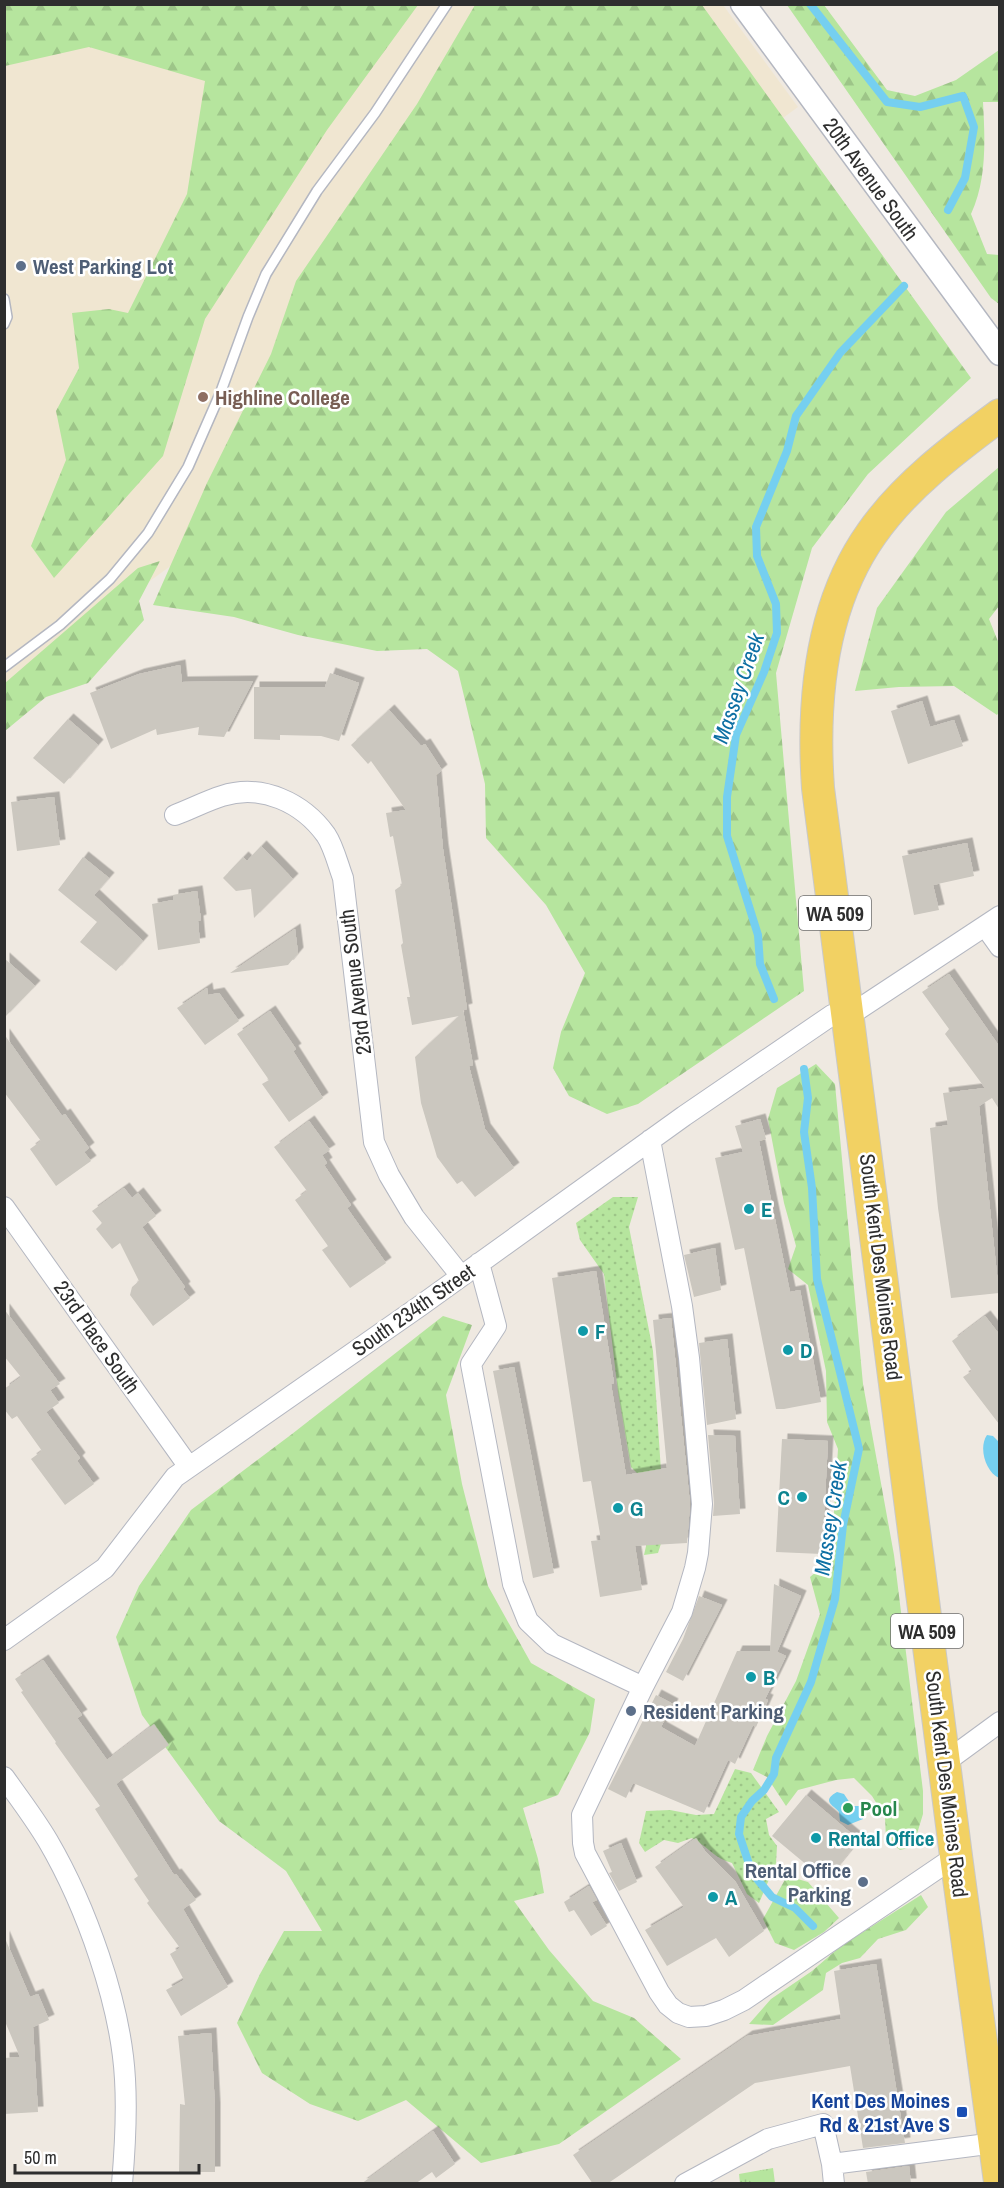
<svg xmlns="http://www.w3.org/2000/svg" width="1004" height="2188" viewBox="0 0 1004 2188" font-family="'Archivo Narrow',sans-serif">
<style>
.education{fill:#f0e6d1}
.grass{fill:url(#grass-dots)}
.forest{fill:url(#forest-firs)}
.park{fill:url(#park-tufts)}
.water{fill:#75cff0}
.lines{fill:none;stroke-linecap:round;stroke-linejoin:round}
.stream{stroke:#75cff0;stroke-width:8}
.building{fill:#cbc7bf;filter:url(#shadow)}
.service-casing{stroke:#b4b7c1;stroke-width:12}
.minor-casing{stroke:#b4b7c1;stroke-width:22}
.tertiary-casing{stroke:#b4b7c1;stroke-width:27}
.primary-casing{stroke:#c9c9c9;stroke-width:34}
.service{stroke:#fff;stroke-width:9}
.minor{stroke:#fff;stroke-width:20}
.tertiary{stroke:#fff;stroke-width:24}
.primary{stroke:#f2d163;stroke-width:32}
.service-dot{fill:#5c6f8a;stroke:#fff;stroke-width:2}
.education-dot{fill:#8d6e63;stroke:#fff;stroke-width:2}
.culture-dot{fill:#0f9aa8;stroke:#fff;stroke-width:2}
.leisure-dot{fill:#2e9e5b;stroke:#fff;stroke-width:2}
.transit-dot{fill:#1a4fb4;stroke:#fff;stroke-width:2}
.labels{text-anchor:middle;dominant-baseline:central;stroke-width:5;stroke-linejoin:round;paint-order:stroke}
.shield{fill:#fff;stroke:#6d6d6d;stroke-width:1.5}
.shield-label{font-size:20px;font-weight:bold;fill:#2e2e2e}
.street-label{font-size:21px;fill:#2e2e2e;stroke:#fff}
.service-label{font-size:21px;font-weight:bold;fill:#4e5e75;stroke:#fff;text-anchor:start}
.education-label{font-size:21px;font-weight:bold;fill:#785e54;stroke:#fff;text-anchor:start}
.culture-label{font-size:21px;font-weight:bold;fill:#0d838f;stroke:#fff;text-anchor:start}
.leisure-label{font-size:21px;font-weight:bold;fill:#27864d;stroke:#fff;text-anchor:start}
.transit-label{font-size:21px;font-weight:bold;fill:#164399;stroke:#fff;text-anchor:end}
.water-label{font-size:22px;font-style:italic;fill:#0d6fa3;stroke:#fff}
</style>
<defs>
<pattern id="grass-dots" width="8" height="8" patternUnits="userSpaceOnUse" patternTransform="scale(1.5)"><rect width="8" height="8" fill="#b6e59e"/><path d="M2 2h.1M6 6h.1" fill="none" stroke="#9dc588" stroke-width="1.8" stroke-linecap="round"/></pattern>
<pattern id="forest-firs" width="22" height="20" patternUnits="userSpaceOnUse" patternTransform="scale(1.5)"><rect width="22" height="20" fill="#b6e59e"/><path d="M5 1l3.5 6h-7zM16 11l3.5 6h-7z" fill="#9dc588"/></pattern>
<pattern id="park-tufts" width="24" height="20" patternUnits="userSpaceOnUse" patternTransform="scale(1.5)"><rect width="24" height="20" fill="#b6e59e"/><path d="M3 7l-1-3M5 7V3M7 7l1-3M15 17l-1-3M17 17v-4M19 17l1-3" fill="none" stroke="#9dc588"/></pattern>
<filter id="shadow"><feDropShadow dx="5.5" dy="-5.5" stdDeviation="0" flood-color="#0004"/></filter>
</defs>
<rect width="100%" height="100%" fill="#efe9e1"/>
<path class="education" d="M5 5H723L798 107 5 687Z"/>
<path class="grass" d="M613 1197H638L629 1227 653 1351 665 1531 658 1553 644 1555 649 1533 644 1480 631 1467 618 1392 604 1274 580 1240 576 1223Z
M735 1769 751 1773 779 1812 766 1819 769 1835 777 1846 776 1863 759 1903 747 1894 732 1863C715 1859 707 1846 692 1838L678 1843 664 1840 645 1852 639 1843 646 1811 670 1810 696 1815 714 1814Z"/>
<path class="forest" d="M4 5H418L327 130 205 319 163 456 54 578 31 546 66 460 56 411 79 368 72 313 109 309 128 313 187 194 205 81 89 47 5 66Z
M475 5H702L971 378 868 474 812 548 776 673 804 991 638 1104 607 1114 569 1096 553 1068 561 1032 585 973 546 905 486 838 485 784 458 671 427 649 377 651 298 635 234 617 153 605 207 483 271 354 296 281 417 104Z
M787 5H824L887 90 915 96 956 80 999 50V102H983C985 140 987 179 971 214L987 254 999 255V304L991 298Z
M999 467V606L989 619 999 644V712L997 715 954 686 899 687 855 691 877 608 946 512Z
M160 561 139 601 144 620 88 683 46 697 5 731V683L138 568Z
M816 1064 835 1084 863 1384 894 1555 923 1791V1814L913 1847 900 1850 886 1839 885 1817 872 1796 854 1778 836 1780 798 1790 786 1806 767 1777 753 1770 767 1736 796 1681 820 1614 810 1577 831 1559 838 1449 827 1422 826 1371 808 1285 788 1269 796 1246 784 1203 768 1119 777 1088Z
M443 1316 472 1325 446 1395 462 1484 488 1586 531 1663 595 1699 590 1732 558 1795 523 1808 538 1859 544 1893 514 1901 549 1950 593 2001 634 2018 681 2059 559 2144 481 2163 406 2100 358 2121 310 2104 262 2073 237 2023 260 1974 284 1931H322L286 1871 219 1821 142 1715 116 1637 139 1586 191 1510 292 1434Z
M787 1876 808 1882 839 1918 824 1932 794 1950 775 1943 763 1919Z
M921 1895 928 1907 906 1930 878 1939 860 1958 842 1963 826 1973 823 1990 773 2025 749 2024 771 1999 812 1971 841 1946Z"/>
<path class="park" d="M773 2168 775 2183H740L739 2174Z"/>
<path class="water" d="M987 1435 993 1436 998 1441 999 1449V1478C986 1472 978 1448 987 1435Z
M837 1792 844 1794 852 1806H859L863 1810V1819L848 1825 840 1821 839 1812C833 1805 821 1801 837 1792Z"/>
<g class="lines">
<path class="stream" d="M810 4 887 102 920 107 963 96 974 127 965 178 948 210
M774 999 760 964 758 935 727 836V797L736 735 764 672 777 633 776 604 757 556 756 527 787 451 796 416 840 353 904 286
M804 1069 808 1098 804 1132 812 1188 817 1279 859 1449 843 1525 835 1599 811 1682 776 1758 774 1774 764 1790 752 1801 741 1817 739 1834 752 1873 772 1897 795 1908 813 1926"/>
</g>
<path class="building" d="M180 665 182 682 253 681 224 737 198 735 199 727 157 735 156 729 111 749 90 693 139 674Z
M330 673 359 683 339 741 321 736 280 735V740L254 739V687H325Z
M922 701 930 727 954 720 963 746 908 764 891 711Z
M389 710 421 746 425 744 442 770 436 775 443 849 467 1009 463 1010 473 1065 469 1066 485 1129 514 1168 475 1197 462 1181 457 1184 437 1157 421 1103 415 1057 459 1016 412 1025 407 997H410L401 945 403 943 395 890 402 885 393 836 390 837 386 813 406 810 371 761 368 764 351 745Z
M68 719 98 745 64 784 33 758Z
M54 797 60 845 17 851 11 802Z
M967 843 974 876 933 885 939 910 914 915 902 856Z
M261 846 293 879 254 918 251 889 236 891 223 878 243 857 247 861Z
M83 857 109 878 94 895 143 941 116 971 80 942 97 922 58 890Z
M197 891 201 920 198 921 200 943 158 950 152 904 173 900V895Z
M295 929 298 953 288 965 230 973Z
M4 958 35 986 4 1018Z
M949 974 999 1046V1109L992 1098 979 1106 999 1293 951 1298 938 1208 930 1128 948 1125 943 1093 985 1088 945 1034 949 1029 922 992Z
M207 988 208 995 219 993 239 1021 205 1045 177 1008Z
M270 1011 296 1049 293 1051 323 1098 289 1122 262 1084 269 1080 237 1034Z
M4 1034 62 1116 65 1114 89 1148 84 1152 91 1161 56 1186 30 1149 41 1141 4 1092Z
M760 1119 766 1139 759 1141 790 1292 800 1290 821 1402 784 1409H776L744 1248 735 1250 715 1158 743 1152 735 1126Z
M309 1121 330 1150 322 1155 327 1163 324 1165 351 1205 347 1208 386 1263 350 1288 322 1250 328 1246 295 1200 307 1191 274 1147Z
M124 1188 132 1198 138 1193 156 1216 142 1227 185 1287 183 1289 190 1298 153 1326 130 1295 132 1287 139 1281 120 1243 112 1249 96 1229 102 1223 92 1211Z
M715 1248 721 1290 694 1297 684 1255Z
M596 1271 614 1383 611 1384 626 1475 667 1468 653 1320 671 1318 690 1504 687 1543 635 1546 642 1590 600 1597 591 1541 601 1540 591 1481 583 1482 552 1278Z
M4 1309 60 1384 50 1390 59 1403 46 1412 80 1458 77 1461 94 1484 65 1505 31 1459 42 1451 17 1416 12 1419 4 1409V1389L21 1377 4 1356Z
M985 1316 999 1334V1424L963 1377 972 1371 952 1341Z
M727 1339 736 1419 707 1425 699 1343Z
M514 1367 554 1573 533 1578 493 1371Z
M708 1435 735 1436 740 1514 713 1516 714 1503Z
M782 1439 828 1441 822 1554 776 1552Z
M774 1584 801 1596 777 1652 786 1656 765 1699 768 1700 756 1727 753 1725 735 1764 728 1760 704 1813 633 1783 626 1798 608 1789 656 1695 673 1704 661 1727 695 1746 737 1651H770Z
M699 1596 722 1605 683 1681 666 1672 683 1639Z
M43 1660 82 1715 77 1718 107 1760 154 1724 169 1745 116 1784 174 1875 176 1874 196 1900 183 1909 228 1987 181 2016 166 1990 184 1980 170 1954 180 1948 147 1903 149 1901 134 1879 138 1876 95 1809 100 1806 55 1743 56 1742 21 1692 23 1691 15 1679Z
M806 1795 859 1840 826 1881 772 1836Z
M696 1838 705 1851 735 1881 764 1931 729 1957 716 1938 667 1966 645 1930 684 1907 655 1867Z
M621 1843 637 1882 619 1891 609 1873 612 1872 603 1851Z
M589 1886 597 1900 592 1902 607 1926 591 1936 574 1910 569 1912 564 1902Z
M4 1936 30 1997 38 1994 49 2020 33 2027 38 2112 4 2114V2058L20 2057 4 2019Z
M876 1964 905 2143 863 2148 850 2066 755 2083 607 2184H593L573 2155 747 2036 841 2019 834 1971Z
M211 2033 215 2108V2172H179L180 2104 185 2105 178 2036Z
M433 2131 455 2164 436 2178 432 2172 415 2184H361Z
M909 2166 911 2184H868L866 2172Z"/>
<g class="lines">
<defs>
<path id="service" d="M4 299 7 317 4 324
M4 667 60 625 110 579 148 533 188 467 220 394 248 317 266 274 317 191 375 113 447 4"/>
<path id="minor" d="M175 815C191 809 206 801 222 796 262 783 303 803 326 835 334 847 338 865 343 878L374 1142 389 1175 414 1217 461 1276
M985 926 1000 947
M650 1140 682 1306 689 1358 702 1504 698 1553 695 1568 682 1612 643 1687 582 1815 583 1843 585 1853 659 1992 668 2005 678 2013 689 2017 706 2016 724 2010 744 2000 956 1856
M4 1207 189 1467
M479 1263 496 1326 471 1364 513 1584 528 1621 552 1644 643 1687
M4 1640 105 1568 175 1477 420 1306 684 1116 832 1015 859 1009 1000 916
M944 1763 1000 1722
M4 1777C19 1798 35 1819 48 1841 86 1906 121 2004 125 2079 127 2113 125 2149 122 2184
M832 2164 995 2143
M685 2184 768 2139 823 2124 832 2164 834 2184"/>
<path id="tertiary" d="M743 4 1000 353"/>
<path id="primary" d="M1000 415C954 449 905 486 872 533 820 606 812 701 818 788L956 1856 1000 2182"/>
</defs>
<use href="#service" class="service-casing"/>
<use href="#minor" class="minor-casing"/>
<use href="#tertiary" class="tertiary-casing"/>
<use href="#primary" class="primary-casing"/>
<use href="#service" class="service"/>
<use href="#minor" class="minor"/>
<use href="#tertiary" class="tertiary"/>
<use href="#primary" class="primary"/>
</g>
<g class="service-dot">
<circle cx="21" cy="266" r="6"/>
<circle cx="631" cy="1711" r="6"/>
<circle cx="863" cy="1882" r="6"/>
</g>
<circle class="education-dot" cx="203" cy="397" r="6"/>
<g class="culture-dot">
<circle cx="749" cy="1209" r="6"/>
<circle cx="583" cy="1331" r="6"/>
<circle cx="788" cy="1350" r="6"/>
<circle cx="802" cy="1497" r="6"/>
<circle cx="618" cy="1508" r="6"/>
<circle cx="751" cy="1677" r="6"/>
<circle cx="816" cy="1838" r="6"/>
<circle cx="713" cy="1897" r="6"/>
</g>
<circle class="leisure-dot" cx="848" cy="1808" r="6"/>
<rect class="transit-dot" x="956" y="2106" width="12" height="12" rx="3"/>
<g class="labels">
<g class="shield">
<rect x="799" y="896" width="72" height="34" rx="4.5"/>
<rect x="891" y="1614" width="72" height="34" rx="4.5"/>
</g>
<g class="shield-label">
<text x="835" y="913">WA 509</text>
<text x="927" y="1631">WA 509</text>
</g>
<g class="street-label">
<text transform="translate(871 179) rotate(54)">20th Avenue South</text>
<text transform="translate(355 982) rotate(-97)">23rd Avenue South</text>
<text transform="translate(881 1267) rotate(83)">South Kent Des Moines Road</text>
<text transform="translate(413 1310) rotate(-35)">South 234th Street</text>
<text transform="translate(97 1337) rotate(55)">23rd Place South</text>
<text transform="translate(947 1784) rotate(83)">South Kent Des Moines Road</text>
</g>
<g class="service-label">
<text x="33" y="266">West Parking Lot</text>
<text x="643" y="1711">Resident Parking</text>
<text x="851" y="1870" text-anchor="end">Rental Office<tspan x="851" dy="24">Parking</tspan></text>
</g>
<g class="education-label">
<text x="215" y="397">Highline College</text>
</g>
<g class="culture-label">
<text x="761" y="1209">E</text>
<text x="595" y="1331">F</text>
<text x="800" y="1350">D</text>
<text x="790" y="1497" text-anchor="end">C</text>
<text x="630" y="1508">G</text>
<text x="763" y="1677">B</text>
<text x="828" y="1838">Rental Office</text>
<text x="725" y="1897">A</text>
</g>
<g class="leisure-label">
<text x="860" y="1808">Pool</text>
</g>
<g class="transit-label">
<text x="950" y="2100">Kent Des Moines<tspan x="950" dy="24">Rd &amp; 21st Ave S</tspan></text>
</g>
<g class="water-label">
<text transform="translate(738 688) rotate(-71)">Massey Creek</text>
<text transform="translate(830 1518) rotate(-81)">Massey Creek</text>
</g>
</g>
<rect width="1004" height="2188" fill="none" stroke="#2e2e2e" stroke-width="12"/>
<path d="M15 2164v9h184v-9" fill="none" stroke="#2e2e2e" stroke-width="3"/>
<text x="24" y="2164" font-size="18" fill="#2e2e2e" stroke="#ffffff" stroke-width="4.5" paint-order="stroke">50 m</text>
</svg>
